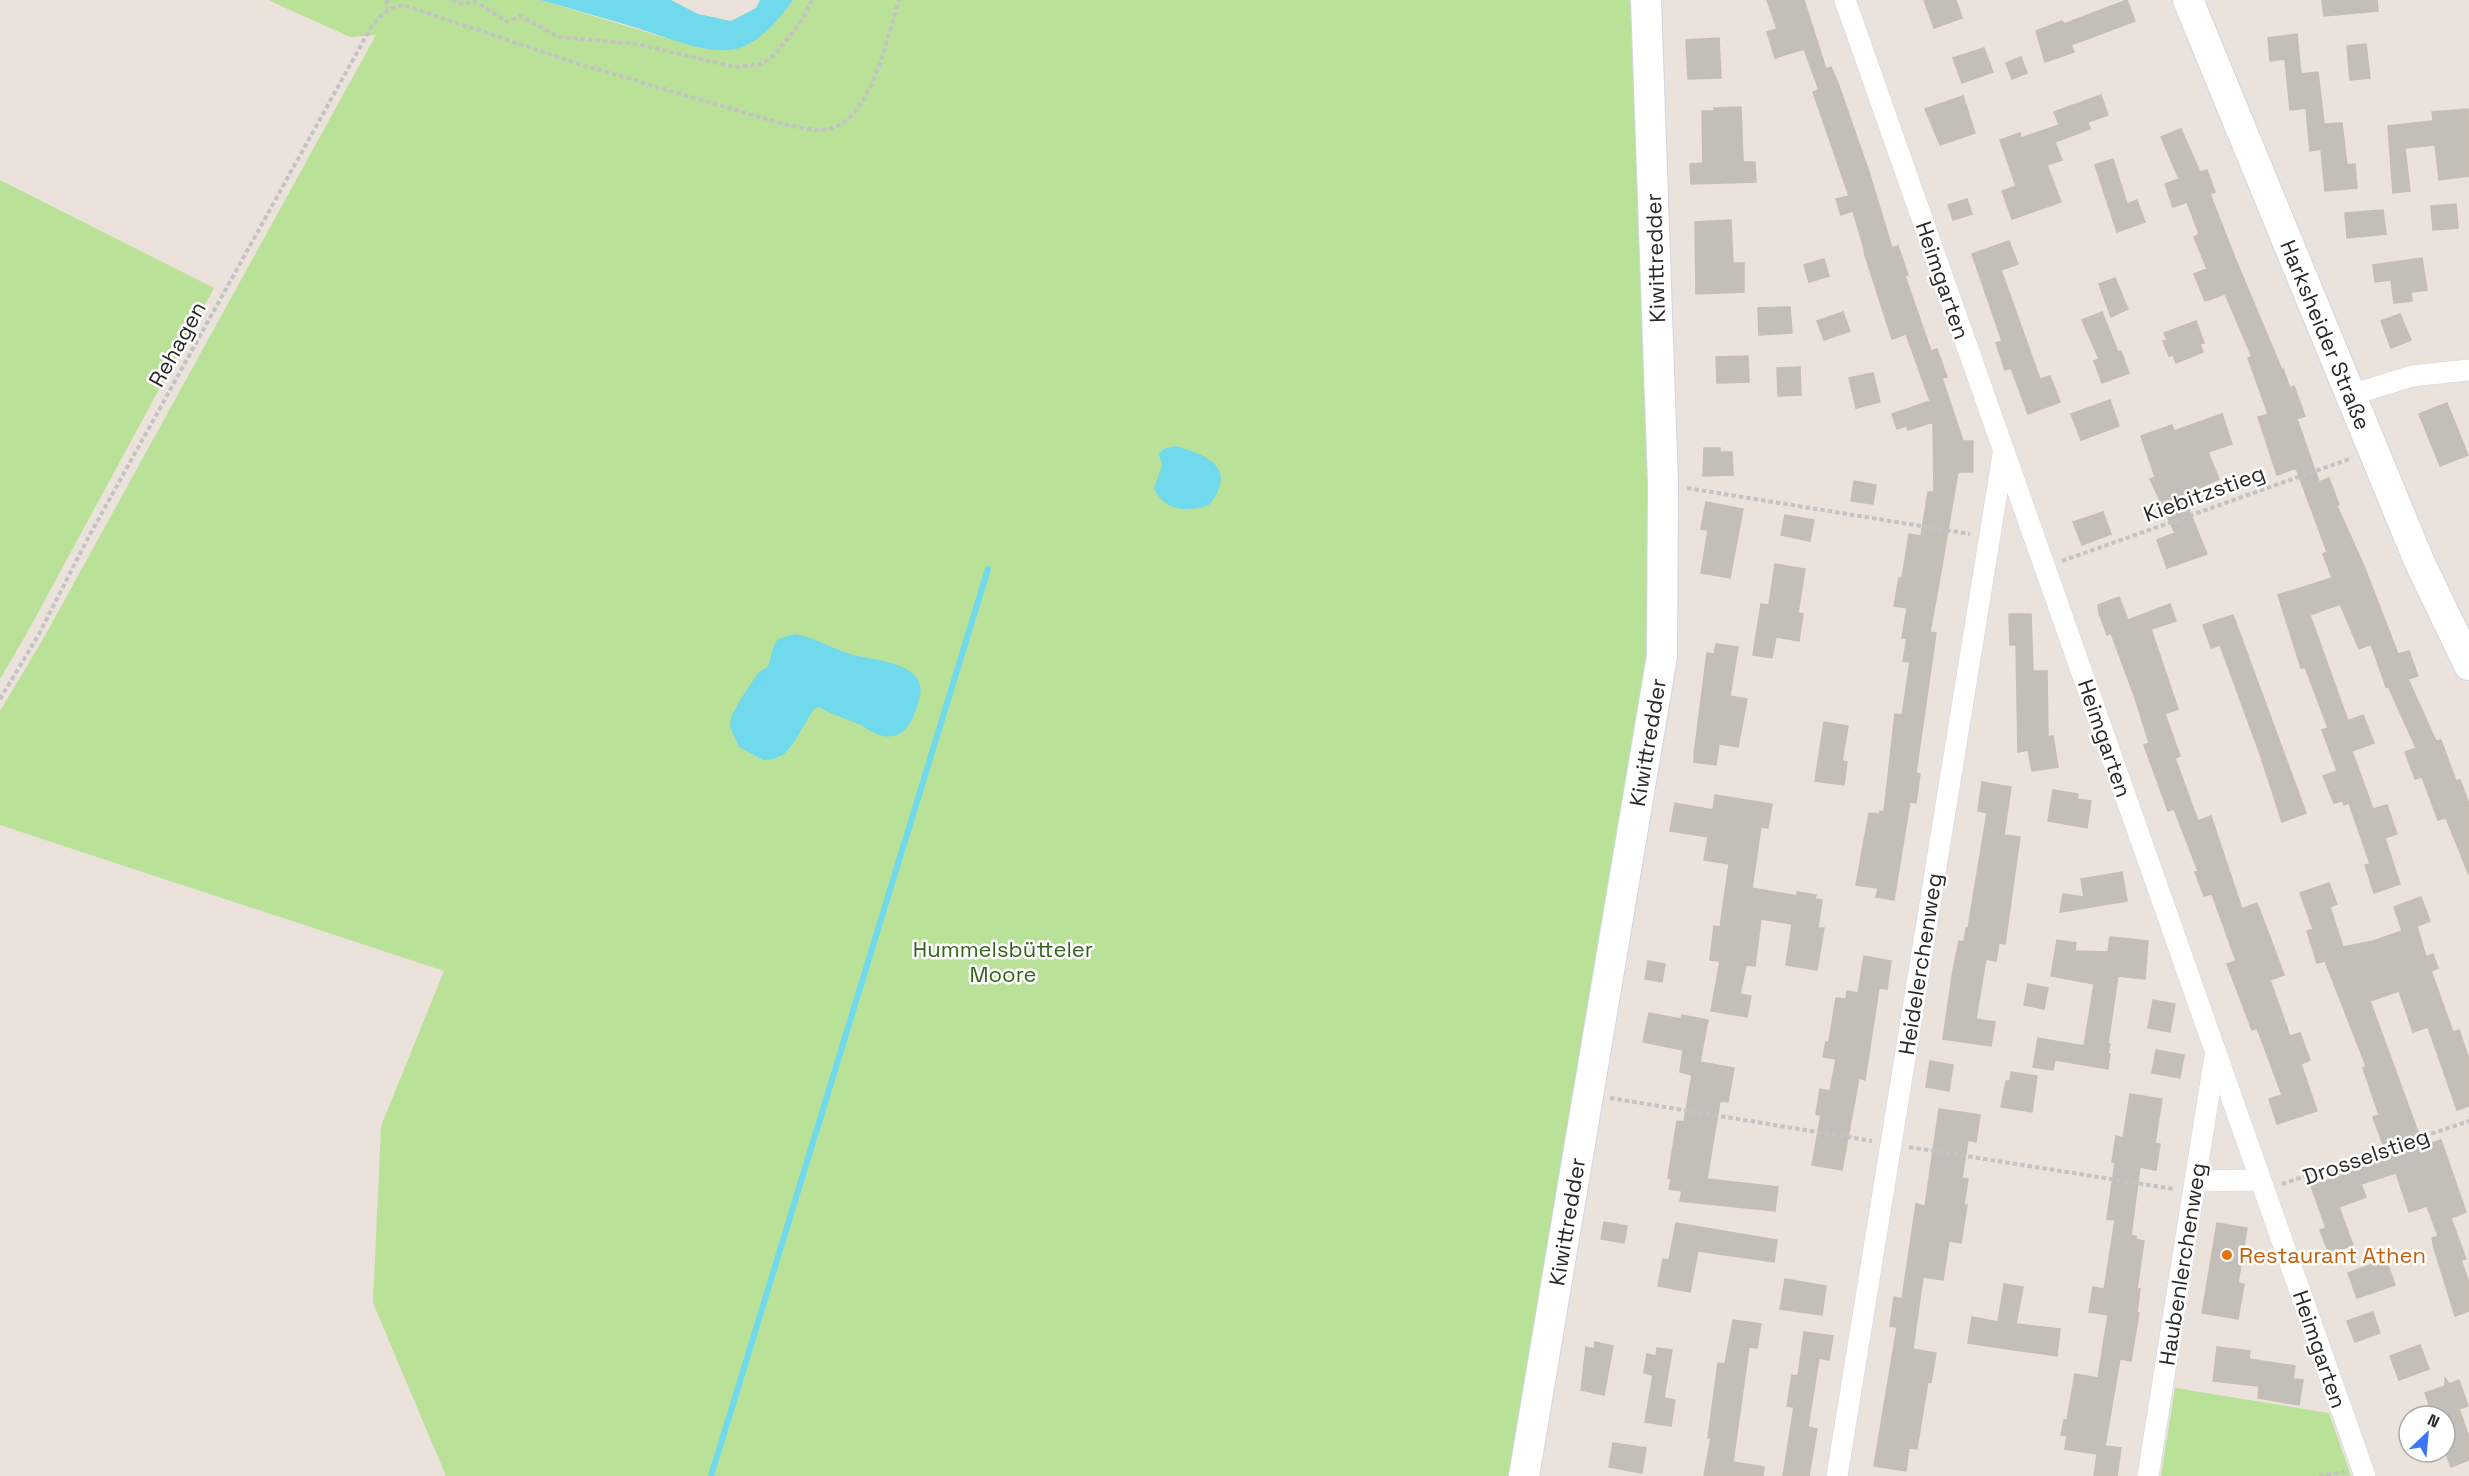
<svg xmlns="http://www.w3.org/2000/svg" width="2469" height="1476" viewBox="0 0 2469 1476" font-family="'Space Grotesk',sans-serif">
<style>
.green{fill:#bae198}
.water{fill:#70d9ec}
.lines{fill:none;stroke-linecap:round;stroke-linejoin:round}
.stream{stroke:#70d9ec;stroke-width:6}
.building{fill:#c3beb7;stroke:#c6beb5;stroke-width:1.5}
.street-casing{stroke:#d0d6e2;stroke-width:22}
.secondary-casing{stroke:#d0d6e2;stroke-width:32}
.path{stroke:#c3c3c3;stroke-width:4;stroke-dasharray:4.5 3;stroke-linecap:butt}
.street{stroke:#fff;stroke-width:21}
.secondary{stroke:#fff;stroke-width:30}
.food-dot{fill:#e8710a;stroke:#fff;stroke-width:2}
.labels{text-anchor:middle;dominant-baseline:central;stroke-width:5;stroke-linejoin:round;paint-order:stroke}
.street-label{font-size:22px;fill:#292929;stroke:#fff}
.park-label{font-size:22px;fill:#33641b;stroke:#fff}
.food-label{font-size:22px;fill:#c56008;stroke:#fff;text-anchor:start}
</style>
<rect width="100%" height="100%" fill="#ebe2db"/>
<path class="green" d="M268 0H540L666 38 731 50 750 42 763 33 774 23 793 0H1636L1654 540 1651 652 1514 1476H446L373 1303 381 1126 444 971 0 825V711L42 641 376 35 350 37Z
M0 180 214 288 27 633 0 679Z
M2175 1388 2329 1413 2351 1476H2161Z"/>
<path class="water" d="M540 0H671L698 14 731 21 756 8 760 0H793C779 20 756 47 730 50 703 53 663 36 637 28 605 18 572 9 540 0Z
M1176 446C1209 456 1238 468 1209 505 1188 512 1164 512 1154 488L1162 466 1159 454 1163 449Z
M795 634C814 637 829 647 847 653 867 660 896 659 913 674 922 682 922 692 918 703 913 723 901 744 877 734 871 732 866 728 861 725 846 719 832 714 818 707L813 710 793 744 784 754 774 759 763 760 739 747 730 727 731 717 740 700 758 673 768 666 774 645 778 639Z"/>
<g class="lines">
<path class="stream" d="M711 1476C801 1173 898 872 988 569"/>
</g>
<path class="building" d="M1767 0H1804L1826 69 1831 67 1838 83 1870 175 1892 248 1898 246 1908 275 1905 276 1931 351 1937 349 1947 377 1942 378 1963 441H1973V472H1958L1940 577 1930 632 1936 633 1916 773 1920 774 1916 803 1910 802 1894 900 1876 897 1878 888 1856 885 1869 813 1880 814V811L1884 812 1895 714 1902 715 1910 662 1903 661 1907 638H1902L1907 608 1894 606 1899 578H1902L1909 534 1921 536 1928 492H1934L1933 422 1908 430 1906 426 1897 429 1892 414 1930 401 1906 334 1892 339 1864 252H1865L1853 211 1841 215 1836 199 1849 196 1813 92 1819 90 1804 49 1775 58 1767 32 1777 29Z
M1924 0H1956L1962 18 1934 28Z
M2127 0 2135 21 2071 45 2074 52 2045 62 2036 31 2062 21 2064 24Z
M2322 0H2377L2378 11 2324 16Z
M2297 34 2301 74 2318 72 2324 124 2342 123 2347 165 2355 164 2357 188 2325 191 2321 149 2310 151 2306 108 2290 110 2285 59 2270 61 2268 38Z
M1719 38 1721 78 1688 79 1686 40Z
M2366 44 2370 78 2350 80 2347 46Z
M1984 48 1993 72 1962 83 1953 58Z
M2021 57 2027 73 2012 79 2006 63Z
M2101 95 2108 115 2088 122 2090 129 2055 142 2062 160 2047 165 2061 202 2012 219 2002 191 2016 186 2000 140 2020 133 2021 138 2059 125 2054 112Z
M1963 96 1975 133 1940 145 1925 109Z
M1741 107 1743 162H1755L1756 182 1691 184 1690 164 1703 163 1702 111H1714V108Z
M2468 109 2469 176 2439 180 2435 145 2405 148 2410 191 2393 193 2388 126 2433 121 2432 112Z
M2181 129 2200 172 2207 170 2215 192 2210 194 2235 258 2282 370 2283 369 2290 388 2294 386 2305 416 2297 419 2319 482 2329 478 2339 505 2337 506 2364 566 2398 654 2409 651 2418 676 2408 679 2436 741 2441 740 2456 781 2460 780 2469 804V875L2446 818 2438 820 2422 777 2415 779 2405 752 2416 748 2388 686 2386 687 2371 644 2359 649 2340 604 2310 615 2348 721 2363 715 2374 743 2352 751 2373 809 2387 805 2397 834 2385 838 2400 884 2374 893 2365 865 2370 864 2349 803 2344 805 2342 801 2334 803 2323 776 2337 771 2322 730 2328 728 2305 667 2301 668 2278 595 2332 578 2323 554 2327 552 2296 468 2277 475 2258 417 2268 414 2248 358 2252 357 2225 294 2205 301 2194 274 2207 269 2194 237 2199 234 2187 202 2173 207 2165 184 2179 179 2161 137Z
M2113 159 2127 204 2137 200 2145 222 2117 232 2095 165Z
M1967 199 1972 214 1953 220 1948 205Z
M2456 204 2458 228 2433 230 2431 206Z
M2383 210 2386 234 2347 238 2345 213Z
M1731 220 1733 263H1744V292L1696 294 1695 222Z
M2009 241 2018 264 2001 270 2040 379 2050 376 2060 402 2028 414 2011 368 2005 370 1996 343 2002 341 1972 254Z
M2422 258 2427 290 2411 292 2412 301 2394 303 2391 280 2375 282 2373 265Z
M1824 259 1829 276 1809 282 1804 265Z
M2115 278 2128 309 2111 317 2099 284Z
M1790 307 1792 333 1759 335 1758 308Z
M1843 312 1850 331 1824 340 1817 321Z
M2102 312 2118 352 2121 351 2129 373 2102 383 2094 361 2099 359 2082 320Z
M2400 314 2411 340 2391 348 2381 321Z
M2196 321 2204 343 2200 344 2203 352 2176 363 2173 355 2169 356 2166 349 2163 341 2167 340 2164 333Z
M1748 356 1749 382 1717 383 1716 357Z
M1800 367 1801 395 1778 396 1777 368Z
M1873 373 1880 402 1856 408 1849 378Z
M2110 400 2119 426 2081 440 2071 414Z
M2447 403 2468 455 2440 466 2419 414Z
M2222 414 2232 444 2208 452 2219 479 2183 495 2207 554 2167 568 2157 540 2175 533 2150 479 2155 477 2141 436 2172 425 2174 431Z
M1704 448H1720V452H1732L1733 475 1703 476Z
M1854 481 1876 485 1873 504 1851 501Z
M1706 502 1743 509 1730 578 1701 573 1708 530 1701 529Z
M2103 512 2111 534 2082 545 2073 522Z
M1785 515 1814 520 1810 541 1781 535Z
M1775 564 1805 569 1798 613 1803 614 1799 641 1776 637 1772 658 1753 655 1761 604 1769 605Z
M2119 597 2128 620 2170 604 2176 621 2151 629 2178 709 2165 714 2180 756 2175 758 2198 821 2211 816 2242 909 2257 903 2274 948 2284 975 2270 980 2290 1036 2300 1033 2310 1060 2301 1064 2317 1111 2277 1124 2269 1099 2282 1095 2257 1028 2252 1030 2227 964 2236 961 2212 894 2204 896 2195 872 2198 871 2174 809 2168 811 2144 745 2149 743 2135 698 2111 633 2107 635 2099 613 2098 605Z
M2009 614H2031L2033 671H2047L2048 737 2053 736 2058 767 2032 771 2028 750 2018 752 2016 645H2010Z
M2233 615 2306 813 2282 822 2260 754 2220 645 2211 648 2203 625Z
M1716 644 1738 647 1730 696 1747 699 1738 747 1719 744 1716 765 1694 762V755L1707 653 1714 654Z
M1824 722 1848 726 1842 761 1847 762 1844 785 1815 781Z
M1982 782 2011 787 2004 835 2020 837 2005 944 1999 943 1996 961 1986 959 1976 1019 1995 1022 1991 1046 1943 1039 1953 970 1959 941 1964 942 1966 928H1968L1987 813 1978 811Z
M2053 790 2078 794 2077 799 2091 801 2087 828 2048 821Z
M1715 795 1772 804 1768 828 1761 827 1752 888 1797 896V892L1816 895 1815 899 1822 900 1818 928H1824L1817 970 1786 965 1792 924 1761 919 1755 966 1746 965 1740 994 1751 996 1747 1017 1711 1011 1720 961 1710 960 1714 926 1720 927 1729 864 1704 860 1708 837 1670 831 1675 803 1713 810Z
M2122 872 2127 901 2060 912 2063 894 2084 897 2081 879Z
M2329 883 2337 904 2330 907 2343 947 2373 941 2402 931 2394 907 2421 897 2430 921 2417 926 2426 957 2433 954 2438 968 2431 971 2453 1032 2459 1030 2469 1059V1106L2457 1110 2428 1027 2413 1032 2399 991 2370 1001 2421 1140 2424 1139 2426 1145 2441 1140 2466 1212 2451 1218 2466 1259 2461 1260 2469 1282V1311L2455 1316 2434 1248 2432 1238 2438 1236 2427 1206 2409 1212 2396 1173 2361 1184 2366 1197 2339 1207 2353 1245 2329 1254 2320 1230 2326 1228 2311 1186 2379 1162 2378 1159 2387 1156 2373 1117 2379 1115 2363 1068 2366 1066 2325 961 2317 963 2307 931 2313 929 2300 893Z
M2110 937 2148 941 2145 979 2118 976 2108 1044H2110L2108 1053 2110 1054 2108 1069 2055 1060 2053 1070 2033 1067 2038 1038 2084 1046 2094 984 2051 976 2057 940 2076 943 2075 951 2108 952Z
M1864 956 1891 961 1887 989 1879 988 1865 1080 1859 1078 1842 1170 1812 1165 1821 1115 1816 1114 1820 1089 1830 1091 1836 1059 1823 1057 1826 1042H1829L1836 998 1846 999 1847 991 1858 993Z
M1648 961 1665 964 1662 982 1645 979Z
M2028 984 2048 988 2044 1009 2024 1005Z
M2153 1000 2175 1004 2170 1032 2148 1028Z
M1649 1013 1681 1019 1682 1015 1708 1020 1700 1062 1734 1068 1728 1102 1720 1101 1707 1179 1778 1187 1775 1211 1680 1201 1682 1191 1669 1189 1671 1179 1668 1178 1677 1121 1684 1122 1692 1075 1680 1072 1683 1050 1643 1042Z
M2156 1050 2184 1055 2180 1078 2152 1073Z
M1930 1061 1953 1065 1949 1091 1926 1087Z
M2011 1072 2037 1076 2032 1112 2001 1107 2006 1081H2010Z
M2130 1094 2162 1099 2155 1143 2160 1144 2156 1170 2140 1167 2131 1235 2136 1236V1239L2144 1241 2137 1289H2140L2137 1313H2139L2131 1361 2120 1359 2105 1446 2121 1448 2117 1476H2094L2097 1454 2065 1449 2067 1436 2061 1435 2064 1420H2067L2075 1374 2098 1378 2108 1315 2089 1312 2093 1287 2104 1289 2105 1284 2115 1220 2107 1219 2115 1162H2112L2116 1136 2123 1138Z
M1939 1109 1980 1115 1976 1142 1968 1140 1962 1178 1968 1179 1964 1205H1967L1961 1243 1949 1241 1943 1280 1923 1277 1913 1349 1936 1353 1931 1382 1928 1381 1917 1449 1909 1448 1906 1471 1874 1466 1897 1327 1890 1326 1894 1297 1902 1299 1916 1204 1925 1206Z
M1604 1222 1627 1226 1624 1243 1601 1239Z
M1676 1223 1777 1240 1774 1262 1698 1251 1690 1292 1658 1286 1663 1259 1669 1260Z
M2217 1223 2247 1228 2238 1283 2244 1284 2238 1319 2202 1313Z
M2386 1259 2395 1285 2357 1298 2348 1273Z
M1785 1279 1826 1286 1822 1315 1780 1309Z
M2004 1284 2023 1287 2016 1324 2060 1329 2057 1356 1968 1343 1972 1317 1998 1322Z
M2373 1312 2380 1333 2355 1342 2347 1321Z
M1733 1320 1761 1324 1757 1348 1749 1347 1733 1462 1764 1467 1763 1476H1704L1711 1438H1708L1718 1363 1725 1364Z
M1804 1332 1833 1336 1829 1360 1819 1358 1808 1427 1817 1429 1809 1476H1783L1794 1407 1787 1406 1792 1375 1798 1376Z
M1595 1342 1613 1346 1604 1395 1581 1390 1586 1347 1594 1349Z
M2420 1345 2429 1369 2399 1380 2390 1356Z
M2217 1347 2250 1351 2249 1359 2295 1366 2293 1379 2303 1380 2299 1405 2258 1398 2259 1386 2213 1381Z
M1657 1348 1672 1350 1664 1398 1675 1400 1671 1426 1645 1422 1653 1375 1644 1373 1647 1354 1656 1356Z
M2445 1378 2449 1384 2459 1380 2468 1406 2459 1409 2469 1437V1460L2451 1467 2445 1451V1416H2433L2425 1393 2445 1386Z
M1613 1443 1646 1448 1642 1473 1609 1467Z"/>
<g class="lines">
<defs>
<path id="street" d="M1845 0 2365 1476
M2351 395 2412 376 2469 370
M2195 1181 2260 1180
M1837 1476 2003 455
M2148 1476 2215 1056"/>
<g id="secondary">
<path id="s1" d="M2188 0 2419 561 2469 665"/>
<path id="s2" d="M1524 1476 1662 656 1663 484 1646 0"/>
</g>
</defs>
<use href="#street" class="street-casing"/>
<use href="#secondary" class="secondary-casing"/>
<path class="path" d="M386 0 389 8
M452 0 458 4 476 2 508 22 520 16 559 37 636 44 735 67 762 64 775 55 802 20 812 0
M1687 488 1970 534
M2062 561 2352 458
M0 699 39 634 88 538 370 29C380 15 386 9 403 5L576 63 783 124C798 127 818 133 833 128 873 113 887 37 899 0
M1610 1098 1872 1141
M1909 1147 2174 1189
M2282 1184 2469 1121
M2319 1476 2345 1472"/>
<use href="#street" class="street"/>
<use href="#secondary" class="secondary"/>
</g>
<circle class="food-dot" cx="2227" cy="1255" r="6"/>
<g class="labels">
<g class="street-label">
<text transform="translate(1655 258) rotate(-92)">Kiwittredder</text>
<text transform="translate(1943 280) rotate(71)">Heimgarten</text>
<text stroke="none"><textPath href="#s1" startOffset="362">Harksheider Straße</textPath></text>
<text transform="translate(177 344) rotate(-61)">Rehagen</text>
<text transform="translate(2204 493) rotate(-20)">Kiebitzstieg</text>
<text transform="translate(2105 738) rotate(71)">Heimgarten</text>
<text stroke="none"><textPath href="#s2" startOffset="744">Kiwittredder</textPath></text>
<text transform="translate(1920 964) rotate(-81)">Heidelerchenweg</text>
<text transform="translate(2366 1156) rotate(-19)">Drosselstieg</text>
<text stroke="none"><textPath href="#s2" startOffset="258">Kiwittredder</textPath></text>
<text transform="translate(2182 1264) rotate(-81)">Haubenlerchenweg</text>
<text transform="translate(2320 1349) rotate(71)">Heimgarten</text>
</g>
<g class="park-label">
<text x="1003" y="949">Hummelsbütteler<tspan x="1003" dy="25">Moore</tspan></text>
</g>
<g class="food-label">
<text x="2239" y="1255">Restaurant Athen</text>
</g>
</g>
<g transform="translate(2427 1434) rotate(26)"><circle r="28" fill="#ffffff" stroke="#a9a9a9" stroke-width="1.5"/>
<path d="M0-4.5L10 22L0 15L-10 22Z" fill="#3d75f6"/>
<text y="-9" font-size="16" font-weight="bold" text-anchor="middle" fill="#292929">N</text>
</g>
</svg>
